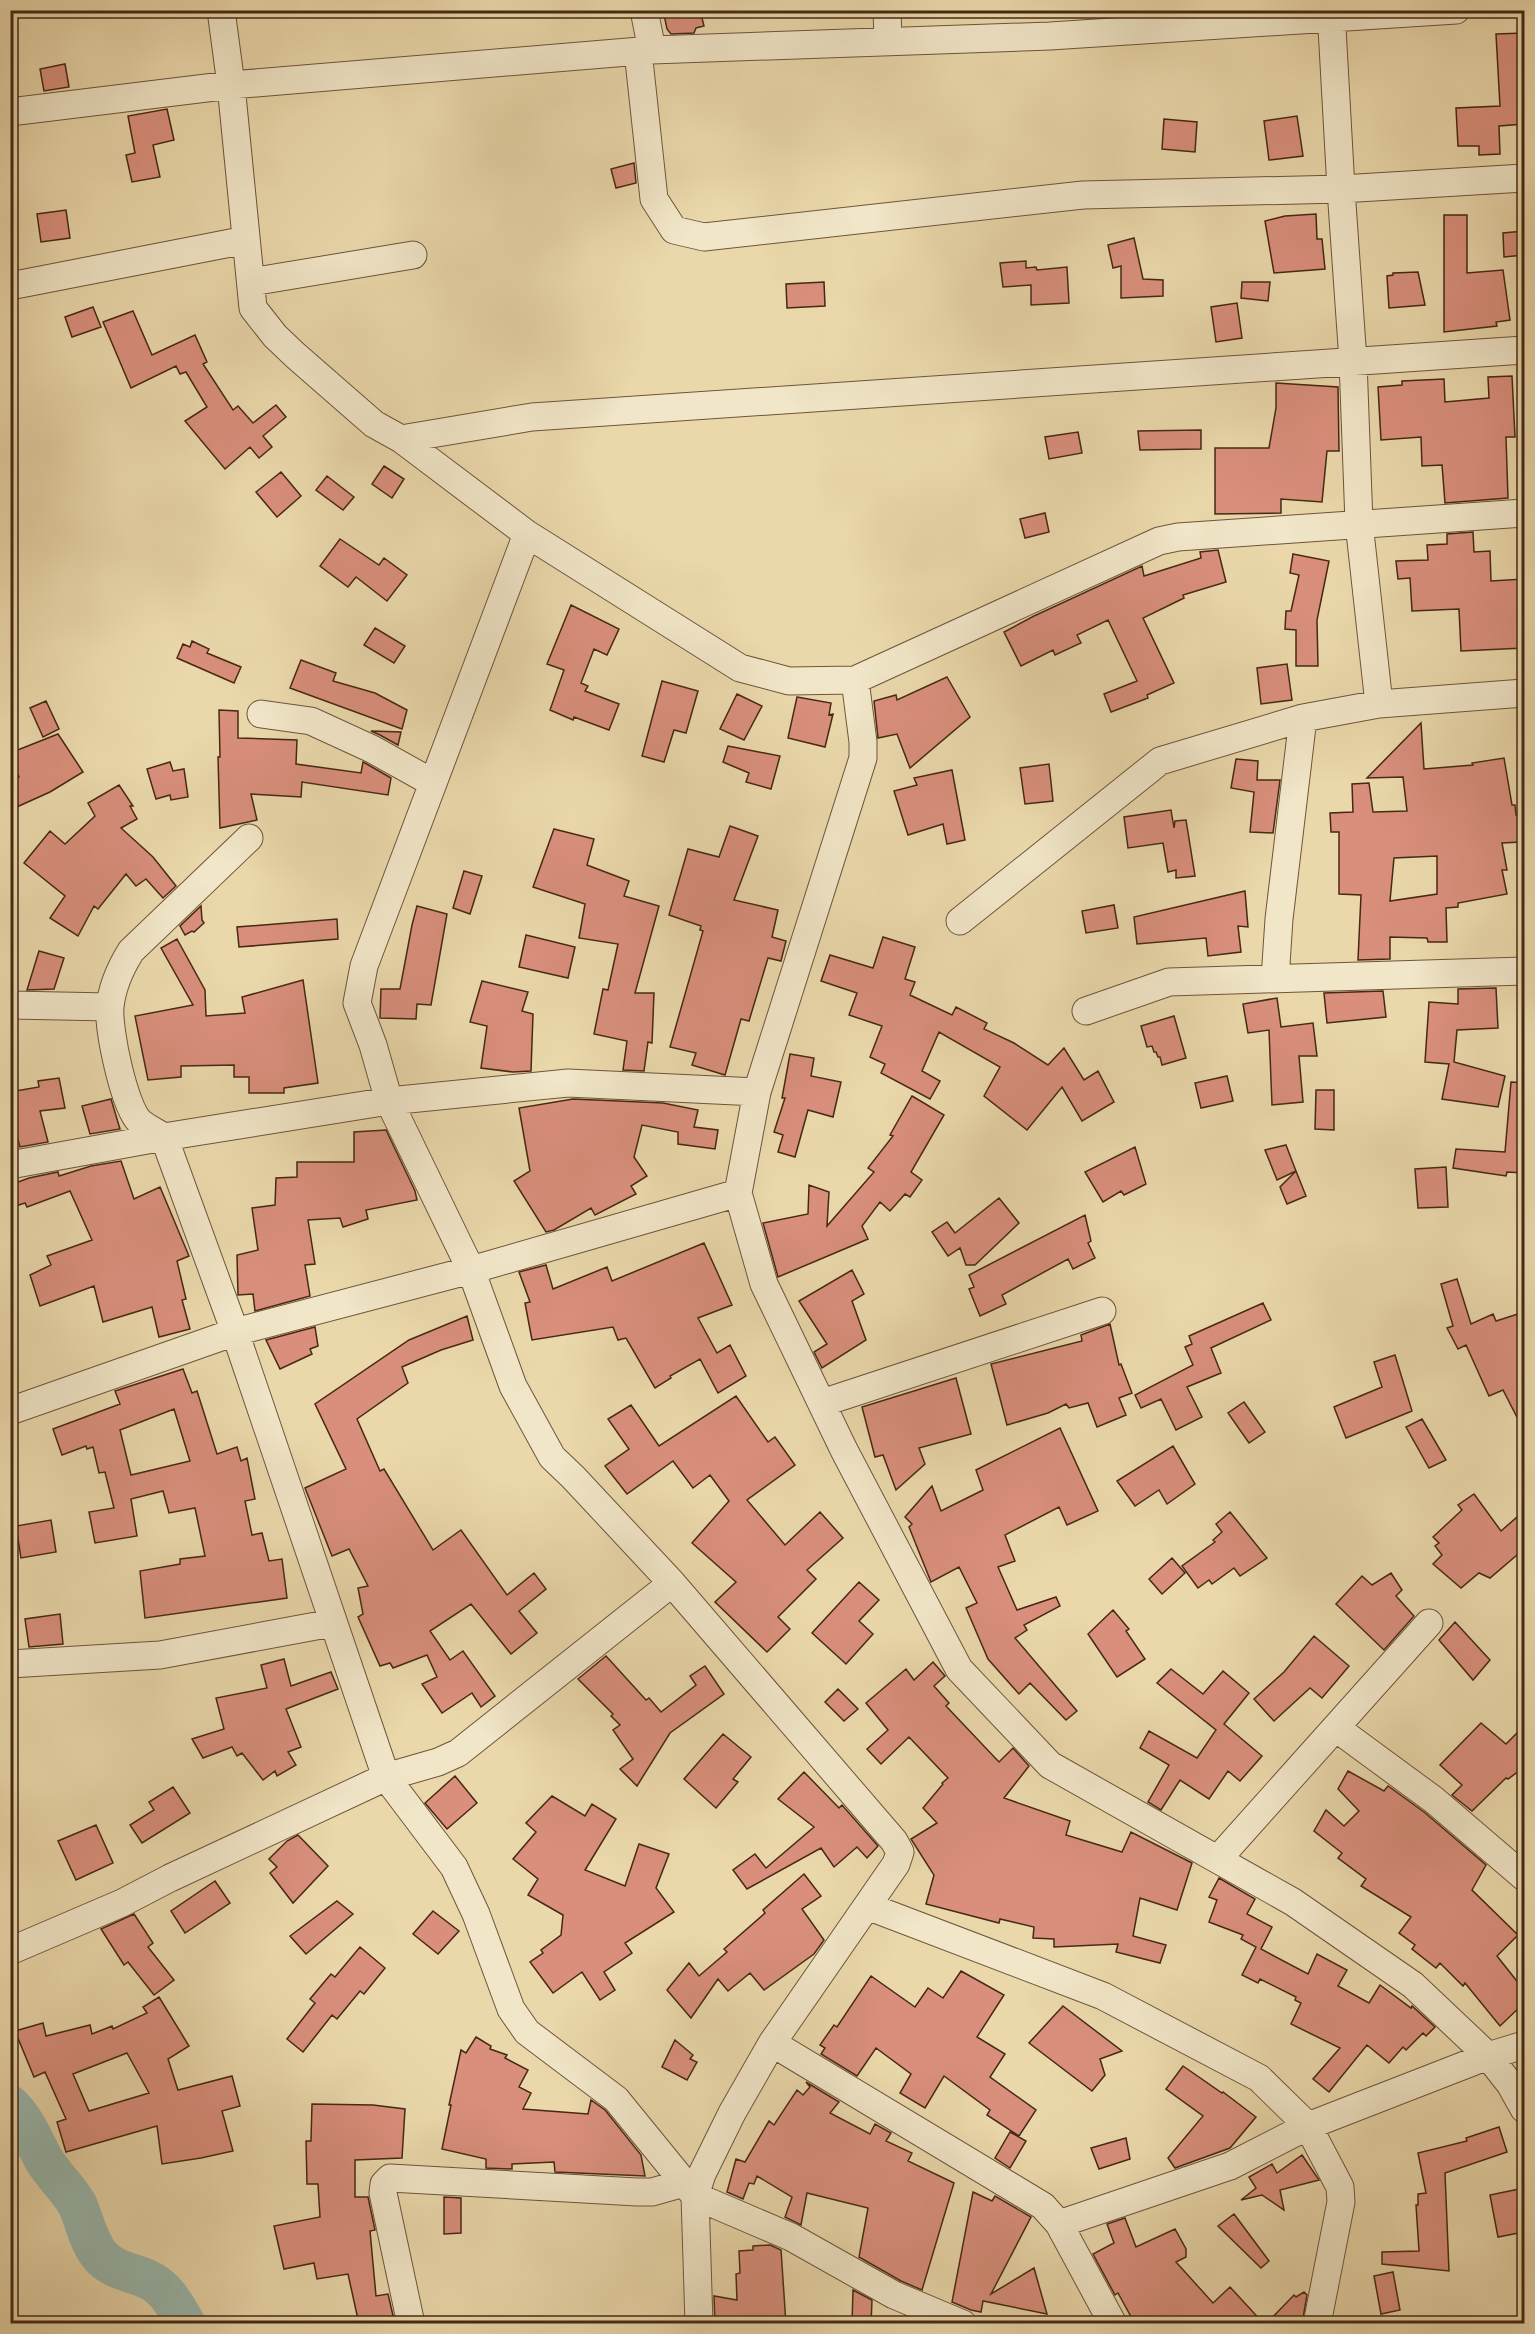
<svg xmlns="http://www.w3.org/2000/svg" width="1535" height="2334" viewBox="0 0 1535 2334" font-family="'Libre Bodoni',serif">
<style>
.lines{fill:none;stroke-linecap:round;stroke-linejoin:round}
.river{stroke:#99b9b0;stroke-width:40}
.building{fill:#d98f7c;stroke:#462814;stroke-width:1.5;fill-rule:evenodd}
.minor-casing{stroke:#6f543a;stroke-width:29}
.minor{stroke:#f1e6c8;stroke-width:27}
</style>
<rect width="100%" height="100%" fill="#ead8ab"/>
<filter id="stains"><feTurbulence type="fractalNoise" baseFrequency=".00333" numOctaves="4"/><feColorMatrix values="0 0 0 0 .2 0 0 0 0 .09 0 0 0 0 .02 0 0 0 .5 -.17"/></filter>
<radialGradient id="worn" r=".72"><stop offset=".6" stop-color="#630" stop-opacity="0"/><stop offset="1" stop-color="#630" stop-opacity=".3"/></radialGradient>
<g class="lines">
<path class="river" d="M10 2105C27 2122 33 2140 44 2160 53 2175 68 2188 77 2204 85 2221 88 2243 102 2258 116 2271 131 2272 147 2279 166 2287 176 2307 186 2324"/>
</g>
<path class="building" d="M663 10H700L704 26 696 28 694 33 671 34 667 29Z
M1524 33V124L1499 126 1500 154 1479 155V146H1458L1456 108 1500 106 1496 34Z
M65 64 69 87 44 91 40 69Z
M167 109 174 140 153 145 160 177 132 182 126 155 135 153 128 116Z
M1297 116 1303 156 1269 160 1264 121Z
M1164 119 1197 122 1195 152 1162 149Z
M634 163 636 183 616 188 611 169Z
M66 210 70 238 41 242 37 214Z
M1316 214 1317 239H1322L1325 269 1274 273 1265 221 1285 216Z
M1444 215H1467V273L1503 270 1510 320 1496 322 1497 326 1444 332Z
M1524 231V255L1504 257 1503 233Z
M1134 238 1143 279 1163 280V296L1121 298V266L1113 268 1108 245Z
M1026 261V268L1036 267 1037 270 1067 267 1069 303 1031 305V285L1003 287 1000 263Z
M1418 272 1425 305 1389 308 1387 276 1393 275V273Z
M824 282 825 306 787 308 786 284Z
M1242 282H1270L1268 301 1241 298Z
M1237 303 1242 338 1216 342 1211 307Z
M93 307 101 327 72 337 65 317Z
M133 311 152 355 195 335 207 362 203 364 233 410 238 406 253 423 276 405 286 417 263 436 272 447 259 458 250 447 225 469 185 421 207 407 186 372 180 374 176 366 131 388 103 322Z
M1512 376 1515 437H1506L1508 498 1445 503 1442 465 1422 466 1421 437 1381 440 1378 387 1402 385V381L1444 379 1445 402 1489 398 1488 377Z
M1276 383 1338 387 1339 451H1327L1322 502 1281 499V513L1215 514V448H1269L1276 408Z
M1201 430V449L1140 450 1138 431Z
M1078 432 1082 453 1049 459 1045 437Z
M384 466 404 479 392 498 372 484Z
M281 472 301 496 277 517 256 492Z
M327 476 354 497 343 510 316 490Z
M1045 513 1049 532 1025 538 1020 519Z
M1473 532 1474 552 1490 551 1491 581 1524 579V648L1461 651 1459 609 1412 611 1410 578 1398 579 1396 561 1428 560 1427 545 1447 544V534Z
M340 539 379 565 384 558 407 575 387 601 356 577 348 587 320 566Z
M1218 550 1226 582 1183 595 1184 598 1143 618 1174 683 1147 695 1148 698 1111 712 1104 694 1137 681 1108 620 1077 635 1081 643 1055 655 1053 650 1021 666 1004 632 1034 616 1142 566 1144 576 1201 558 1200 552Z
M1293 554 1329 561 1317 620 1318 666H1296V630L1285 629 1286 611H1291L1299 575 1290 573Z
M571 605 619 629 607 655 594 649 581 683 588 686 585 691 619 704 609 730 574 717 573 720 550 710 564 670 547 664Z
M375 628 405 646 394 663 364 645Z
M192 641 209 649 207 653 241 667 234 683 177 658 183 644 190 647Z
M301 660 336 673 333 681 375 693 407 710 402 729 290 688Z
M1287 664 1292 700 1261 704 1257 668Z
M947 677 970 717 910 768 897 734 878 738 874 701 896 695 897 700Z
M662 681 698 691 686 733 674 730 664 762 642 756Z
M737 694 762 706 744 740 720 729Z
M797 697 831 703 829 715 833 714 825 747 788 738Z
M46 701 59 729 43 737 30 708Z
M219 710 238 711V738L297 740 296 764 361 773 363 762 365 763 391 778 388 795 302 782 301 797 251 794 257 820 220 828 218 757H220Z
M1421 723 1424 769 1473 765 1472 763 1504 758 1512 805H1515L1516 815H1519L1521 842 1502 843 1507 870H1502L1507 894 1458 903V907L1446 908 1447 942H1428L1427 938 1390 937V959L1358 960 1361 895 1339 894V832H1331L1330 813 1353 812 1352 784 1369 783 1373 812 1407 811 1403 777 1367 778ZM1437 856V894L1390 901 1394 858Z
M371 731 401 732 398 745 380 735Z
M58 734 83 772 50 792 10 810V781L19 777 10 759V753Z
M728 746 780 756 771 789 746 782 749 773 723 762Z
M1236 759 1258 761 1257 780H1280L1273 833 1250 832 1254 792 1231 788Z
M170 762 173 771 184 769 188 797 171 800 170 795 156 799 147 769Z
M1049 764 1053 801 1025 804 1020 768Z
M952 770 965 840 947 844 943 824 908 835 894 791 917 785 914 778Z
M119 785 133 806H130L137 819 121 828 153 857 176 886 163 898 146 879 136 886 126 874 98 909 94 906 78 936 50 918 65 896 24 863 50 831 65 844 95 816 88 803Z
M1171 810 1174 828 1175 821 1186 820 1195 876 1176 878V870L1168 872 1163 843 1128 848 1124 817Z
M730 826 758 836 734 900 778 910 772 937 786 941 781 961 768 958 749 1021 741 1019 725 1075 692 1065 696 1053 670 1047 703 931 700 930 701 926 669 915 688 849 719 857Z
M554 829 594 839 587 865 629 881 624 896 659 906 635 993H654L652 1043 648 1042 644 1071 623 1070 627 1041 594 1034 603 989 608 990 618 944 579 938 585 904 533 887Z
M464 871 482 876 470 914 453 908Z
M1245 891 1248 927 1238 926 1241 952 1208 956 1206 938 1137 944 1134 917Z
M1114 905 1118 928 1086 933 1082 911Z
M201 906 202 920 204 923 194 932 192 931 185 935 180 926Z
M417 906 447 914 431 1005 417 1004 416 1019 380 1018 381 989H400L412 925Z
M337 919 338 939 239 947 237 927Z
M526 935 575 947 568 978 519 967Z
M883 937 915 947 905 979 915 982 910 995 952 1015 956 1007 987 1023 984 1029 1014 1043 1048 1065 1064 1048 1084 1080 1098 1071 1114 1102 1082 1121 1062 1087 1027 1130 984 1096 1000 1067 939 1032 922 1071 940 1081 930 1099 881 1073 885 1064 870 1057 882 1026 849 1015 857 993 821 981 830 955 873 968Z
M177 939 205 990 206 1016 245 1013 242 997 303 980 318 1083 284 1088V1093H249V1077H234V1065L181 1066V1077L148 1080 135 1016 193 1005 161 948Z
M39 951 64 958 54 989 27 990Z
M482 981 528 992 522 1011 533 1014 531 1071 513 1072 481 1068 487 1026 470 1022Z
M1496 988 1498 1028 1457 1030 1454 1062 1505 1076 1498 1107 1442 1099 1449 1064 1425 1062 1429 1002 1458 1004V989Z
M1383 991 1386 1017 1327 1023 1324 993Z
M1277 998 1281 1027 1313 1023 1317 1056H1299L1303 1102 1272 1105 1269 1030 1248 1033 1243 1004Z
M1174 1016 1186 1058 1162 1065 1160 1057H1158L1156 1052H1154L1152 1046 1147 1047 1141 1026Z
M790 1054 814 1058 811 1076 841 1082 833 1117 808 1110 795 1157 778 1152 783 1135 774 1132 785 1098H782Z
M1227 1076 1233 1101 1201 1108 1195 1083Z
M59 1078 65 1108 40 1111 48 1142 20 1147 10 1112V1092L39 1087 38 1081Z
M1511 1082 1524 1083V1173L1507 1172 1506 1176 1453 1168 1456 1149 1505 1152Z
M1316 1090H1334V1130L1315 1129Z
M912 1096 944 1115 911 1172 922 1180 910 1197 905 1194 890 1211 880 1202 862 1226 868 1239 778 1277 763 1223 808 1214 809 1185 829 1192 827 1226 874 1172 868 1168 893 1136 890 1135Z
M111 1099 120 1129 90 1134 82 1106Z
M573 1099 663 1103 698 1110 694 1127 718 1130 715 1149 678 1144V1132L642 1125 634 1157 647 1176 631 1186 636 1194 595 1215 591 1208 554 1230 546 1232 514 1181 530 1171 519 1108Z
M386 1130 415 1191 417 1200 366 1210 368 1219 343 1227 340 1218 308 1220 315 1264 305 1265 310 1296 255 1311 253 1294 238 1295 237 1255 258 1250 252 1208 275 1205 276 1178 297 1177V1162H354V1132Z
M1286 1145 1296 1171 1277 1180 1265 1150Z
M1135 1147 1146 1184 1124 1195 1121 1191 1103 1202 1085 1172Z
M121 1161 134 1199 160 1187 189 1256 177 1261 186 1299 182 1300 190 1329 159 1337 152 1307 103 1322 94 1286 40 1306 30 1275 51 1265 47 1256 92 1240 70 1191 27 1207 25 1203 10 1208V1185L29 1178 58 1172 59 1176 91 1166Z
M1446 1167 1448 1207 1418 1208 1415 1169Z
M1296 1171 1306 1196 1287 1204 1280 1187Z
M999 1198 1019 1223 975 1265H966L960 1248 948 1256 932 1232 947 1222 955 1233Z
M1085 1215 1091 1241 1088 1243 1095 1258 1073 1269 1068 1259 1002 1295 1006 1304 980 1316 969 1289 974 1287 969 1275Z
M704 1243 732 1305 698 1318 717 1353 730 1345 746 1376 718 1393 700 1359 670 1376 671 1378 655 1388 626 1338 618 1340 613 1327 532 1340 525 1303 530 1302 519 1272 546 1265 553 1289 607 1267 612 1281Z
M852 1270 864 1294 852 1301 866 1340 822 1368 814 1352 827 1344 799 1301Z
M1457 1279 1471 1324 1493 1314 1496 1321 1524 1312V1431L1503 1390 1489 1396 1466 1345 1458 1349 1447 1328 1453 1326 1441 1284Z
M1263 1303 1271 1320 1211 1348 1221 1373 1187 1387 1202 1417 1176 1430 1161 1399 1141 1408 1135 1395 1193 1365 1185 1347 1192 1344 1189 1336Z
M467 1316 473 1340 441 1350 402 1367 408 1383 357 1419 380 1471 384 1469 433 1550 461 1530 507 1595 534 1573 546 1589 519 1611 537 1633 511 1654 471 1604 430 1631 450 1660 463 1651 495 1696 481 1707 472 1693 442 1713 422 1684 437 1677 427 1655 393 1668 390 1663 380 1666 358 1617 363 1614 358 1588 368 1586 349 1549 332 1556 305 1488 346 1469 315 1404 409 1340Z
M1110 1324 1119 1365 1121 1364 1132 1393 1119 1398 1126 1415 1097 1427 1088 1403 1069 1408 1066 1404 1048 1413 1007 1425 991 1364 1082 1341 1081 1335Z
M315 1327 318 1346 310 1349 312 1354 280 1369 266 1340Z
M1395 1355 1412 1411 1346 1438 1334 1407 1382 1387 1374 1362Z
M183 1369 192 1393 197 1391 217 1454 237 1447 241 1461 247 1458 255 1499 245 1501 252 1535 262 1533 269 1561 282 1559 287 1598 145 1618 140 1571 180 1564V1559L205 1556 195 1508 169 1513 163 1491 131 1499 137 1536 95 1543 89 1512 114 1508 105 1472 99 1473 93 1447 87 1449 86 1446 62 1455 53 1429 120 1404 115 1391ZM174 1409 190 1461 131 1475 120 1430Z
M956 1378 971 1434 919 1448 925 1464 896 1490 883 1455 875 1457 862 1407Z
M736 1396 768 1442 775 1437 795 1465 747 1500 785 1545 820 1512 843 1538 807 1570 816 1579 778 1617 790 1629 767 1652 715 1602 736 1582 692 1543 729 1501 710 1475 693 1488 673 1461 627 1494 605 1466 629 1449 608 1419 631 1405 659 1446Z
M1244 1402 1265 1432 1249 1443 1228 1413Z
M1422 1419 1446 1460 1429 1468 1406 1427Z
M1060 1428 1098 1511 1067 1525 1059 1507 1005 1535 1015 1561 998 1567 1017 1610 1056 1597 1060 1606 1024 1625 1027 1630 1015 1638 1077 1711 1066 1720 1030 1683 1019 1694 988 1659 966 1608 977 1603 959 1567 931 1582 909 1527 912 1524 905 1517 932 1486 941 1511 983 1490 976 1470Z
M1173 1446 1195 1484 1167 1504 1159 1490 1135 1506 1117 1481Z
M1474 1494 1501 1531 1524 1511V1549L1490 1578 1479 1573 1461 1588 1433 1564 1442 1555 1435 1546 1439 1543 1433 1537 1462 1510 1458 1505Z
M1230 1512 1267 1558 1240 1576 1234 1568 1212 1584 1209 1580 1198 1588 1182 1566 1215 1542 1213 1540 1222 1532 1216 1524Z
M51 1520 56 1552 21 1558 16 1526Z
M1172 1558 1185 1573 1162 1594 1149 1579Z
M1391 1573 1402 1590 1396 1596 1414 1616 1384 1650 1336 1604 1362 1576 1372 1585Z
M859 1582 879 1600 859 1621 873 1634 846 1664 812 1633Z
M1113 1610 1129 1629 1126 1631 1145 1659 1117 1677 1088 1634Z
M60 1614 63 1644 29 1647 25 1619Z
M1455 1622 1490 1660 1473 1680 1439 1640Z
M1314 1636 1349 1666 1322 1698 1310 1688 1274 1721 1254 1699 1284 1672Z
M606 1656 646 1700 649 1698 661 1712 696 1685 690 1676 705 1666 724 1694 670 1733 637 1786 620 1769 633 1759 613 1730 620 1725 611 1716 613 1714 578 1679Z
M284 1659 291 1686 331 1672 338 1689 286 1709 301 1747 288 1752 296 1765 277 1776 275 1771 263 1780 242 1753 237 1756 232 1747 203 1758 192 1739 224 1729 216 1698 267 1688 261 1665Z
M933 1662 945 1676 934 1686 949 1703 946 1706 999 1762 1013 1748 1029 1766 1004 1798 1070 1821 1066 1835 1122 1852 1131 1832 1192 1863 1177 1910 1140 1898 1133 1936 1166 1945 1160 1963 1116 1952 1118 1944 1054 1947V1939L1033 1938 1034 1927 1000 1919 999 1923 926 1904 934 1875 911 1839 937 1823 923 1808 943 1784 942 1783 948 1778 909 1737 881 1764 867 1749 888 1730 866 1703 906 1669 914 1680Z
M1171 1669 1203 1694 1223 1671 1249 1693 1224 1724 1262 1756 1240 1781 1228 1771 1209 1799 1180 1780 1161 1810 1148 1802 1169 1765 1140 1748 1149 1731 1197 1758 1216 1730 1157 1683Z
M838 1689 858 1709 844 1721 825 1702Z
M1481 1723 1506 1744 1524 1726V1767L1508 1779 1506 1778 1472 1811 1452 1795 1462 1785 1440 1765Z
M723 1734 751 1757 733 1779 738 1782 716 1808 684 1779Z
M1348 1771 1384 1791 1388 1786 1424 1812 1486 1865 1472 1890 1518 1935 1497 1956 1524 1990V2003L1500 2026 1465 1983 1463 1986 1440 1963 1436 1968 1412 1949 1415 1945 1399 1933 1411 1917 1361 1886 1366 1879 1338 1858 1342 1853 1314 1831 1326 1810 1344 1826 1359 1811 1338 1789Z
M804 1772 839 1808 842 1805 878 1846 867 1858 857 1847 834 1867 821 1848 747 1889 733 1870 755 1854 766 1868 814 1827 778 1799Z
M455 1776 477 1803 447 1829 425 1803Z
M173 1787 190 1813 142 1843 130 1825 154 1810 149 1802Z
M552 1796 585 1816 592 1804 616 1819 585 1870 625 1886 639 1844 669 1854 656 1888 674 1912 625 1943 632 1953 604 1972 615 1990 600 2000 582 1972 553 1993 530 1962 543 1953 541 1950 561 1935 563 1915 528 1895 538 1879 513 1859 536 1832 526 1823Z
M96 1825 113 1863 76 1880 58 1841Z
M298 1835 328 1866 293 1903 270 1873 277 1867 269 1859 287 1841Z
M804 1874 821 1896 802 1909 824 1940 814 1954 764 1990 750 1973 728 1991 718 1979 691 2018 667 1990 689 1963 699 1976 727 1952 724 1949 765 1913 763 1910Z
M1219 1878 1255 1899 1247 1914 1272 1927 1261 1949 1308 1974 1317 1954 1347 1970 1338 1986 1369 2003 1380 1985 1411 2008 1412 2006 1435 2027 1426 2036 1423 2033 1406 2050 1403 2047 1389 2063 1367 2045 1329 2092 1313 2079 1340 2048 1291 2024 1301 2003 1295 2000 1296 1997 1260 1979 1258 1983 1242 1975 1256 1947 1241 1939 1243 1935 1209 1922 1217 1900 1209 1897Z
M215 1881 230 1903 185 1933 171 1911Z
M337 1901 353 1914 306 1954 290 1936Z
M433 1911 459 1931 438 1954 413 1934Z
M134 1914 153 1943 148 1947 174 1980 154 1995 128 1962 124 1965 101 1929Z
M360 1947 385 1968 364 1994 360 1991 337 2019 332 2015 303 2052 287 2039 315 2003 310 1999 331 1974 335 1977Z
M961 1971 1004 1995 977 2037 1005 2054 990 2077 1036 2110 1019 2136 987 2115 990 2110 944 2076 925 2108 900 2093 911 2074 876 2048 857 2076 821 2054 825 2048 820 2045 834 2025 837 2027 871 1976 915 2007 928 1988 943 1998Z
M159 1997 189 2046 168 2059 178 2090 232 2076 240 2106 222 2111 233 2151 201 2158 162 2164 157 2126 66 2152 57 2122 66 2119 45 2072 34 2077 15 2031 43 2023 46 2036 90 2025 92 2034 112 2026 113 2029 147 2013 143 2007ZM127 2053 149 2093 89 2111 73 2074Z
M1063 2006 1122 2051 1100 2059 1105 2075 1092 2091 1029 2043Z
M476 2037 491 2046 490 2049 507 2055 505 2058 528 2070 519 2087 531 2093 523 2109 588 2114 591 2100 605 2110 641 2155 645 2176 555 2172 554 2162 512 2164V2169L486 2168V2159L442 2149 451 2105H449L461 2050 466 2053Z
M675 2040 693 2055 690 2059 697 2062 687 2080 662 2067Z
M1183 2066 1222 2093 1223 2092 1256 2117 1230 2148 1175 2168 1168 2158 1203 2116 1166 2089Z
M806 2082 839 2102 830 2113 870 2134 875 2124 891 2133 886 2141 912 2153 908 2161 954 2183 922 2290 901 2281 859 2257 868 2208 807 2193 801 2225 785 2217 792 2197 757 2176 754 2184 749 2183 743 2199 727 2192 736 2159 745 2162 769 2121 774 2125 797 2090 803 2095 810 2087Z
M312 2104 373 2105 405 2109 402 2158 355 2160V2197H368L375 2230 370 2231 376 2296 388 2294 395 2324H359L348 2274 317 2279 314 2263 284 2269 274 2226 320 2217 318 2184H307L306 2141H311Z
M1499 2127 1507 2152 1445 2173 1449 2271 1382 2264V2252L1419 2251 1416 2205H1418V2194L1426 2193 1418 2153 1467 2141 1466 2138Z
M1010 2132 1026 2141 1010 2168 995 2158Z
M1126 2138 1130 2159 1099 2169 1091 2148Z
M1302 2155 1319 2180 1280 2190 1284 2210 1262 2195 1241 2200 1256 2188 1249 2177 1272 2164 1277 2173Z
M1524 2188V2232L1498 2237 1490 2195Z
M973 2192 992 2201 995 2196 1031 2217 991 2294 1034 2268 1047 2314 983 2301 981 2312 971 2310 952 2302Z
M444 2197 461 2198V2233L444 2234Z
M1234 2214 1269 2261 1261 2268 1218 2226Z
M1125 2218 1136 2247 1175 2229 1186 2249V2257L1176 2262 1213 2303 1230 2287 1264 2324H1135L1118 2293 1115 2295 1093 2254 1114 2243 1107 2224Z
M770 2245 781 2250 786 2324H715L714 2296 737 2300 736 2274 740 2273 739 2251 753 2250V2246Z
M1393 2272 1400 2310 1381 2314 1374 2276Z
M853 2290 872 2300 871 2324H852Z
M1304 2292 1307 2295 1302 2324H1266L1294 2295 1296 2297Z"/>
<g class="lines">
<defs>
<path id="minor" d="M221 10 231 85 253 308 275 336 295 355 374 424 401 439
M644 10 652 50
M887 10 888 41
M1331 10 1341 189 1353 361 1359 523 1379 704
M638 51 654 199 674 230 704 237 1083 195 1341 189 1524 178
M10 112 231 85 652 50 1050 36 1456 10
M251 282 413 255
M10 286 246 240
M1524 513 1178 537 1159 541 855 680 863 742V758L757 1092 738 1193 764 1284 844 1450 959 1669 1050 1765 1293 1902 1413 1985 1488 2056 1510 2084 1524 2109
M527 534 364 966 357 1003 373 1045 389 1101 471 1270 513 1386 552 1457 573 1477 672 1583 894 1841 900 1852 896 1864 772 2043 732 2113 702 2174 695 2196 699 2324
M855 680 789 681 740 668 527 534 401 439 532 417 1524 350
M261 714 311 721 372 749 433 783
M249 838 131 951C121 967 112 987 110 1007 108 1029 124 1107 140 1122 147 1128 156 1132 164 1137L235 1332 386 1777 454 1867 476 1914 511 2009 527 2032 616 2099 695 2196 791 2237 894 2295 963 2324
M960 921 1160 761 1303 718 1379 704 1524 693
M1275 979 1279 919 1303 718
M10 1005 110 1007
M1086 1011 1169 982 1524 971
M10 1165 164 1137 389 1101 568 1083 757 1092
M822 1403 1102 1311
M10 1411 235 1332 471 1270 738 1193
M10 1664 160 1655 332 1623
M1336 1728 1434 1800 1524 1877
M1218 1859 1429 1623
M867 1906 1103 1996 1259 2078 1308 2126 1340 2187 1341 2202 1317 2324
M10 1951 122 1903 170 1878 386 1777 438 1762 458 1753 672 1583
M772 2043 1043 2206 1059 2224 1113 2324
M1059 2224 1230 2166 1308 2126 1488 2056 1524 2045
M411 2324 383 2193 384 2184 390 2178 637 2192H652L684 2183"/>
</defs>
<use href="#minor" class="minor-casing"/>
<use href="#minor" class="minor"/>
</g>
<rect width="1535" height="2334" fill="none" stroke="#ead8ab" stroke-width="36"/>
<rect x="12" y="12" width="1511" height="2310" fill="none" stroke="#462814" stroke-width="3"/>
<rect x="18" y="18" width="1499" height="2298" fill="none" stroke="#462814" stroke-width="1.5"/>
<rect width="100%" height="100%" filter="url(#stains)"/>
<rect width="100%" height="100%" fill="url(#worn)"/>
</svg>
